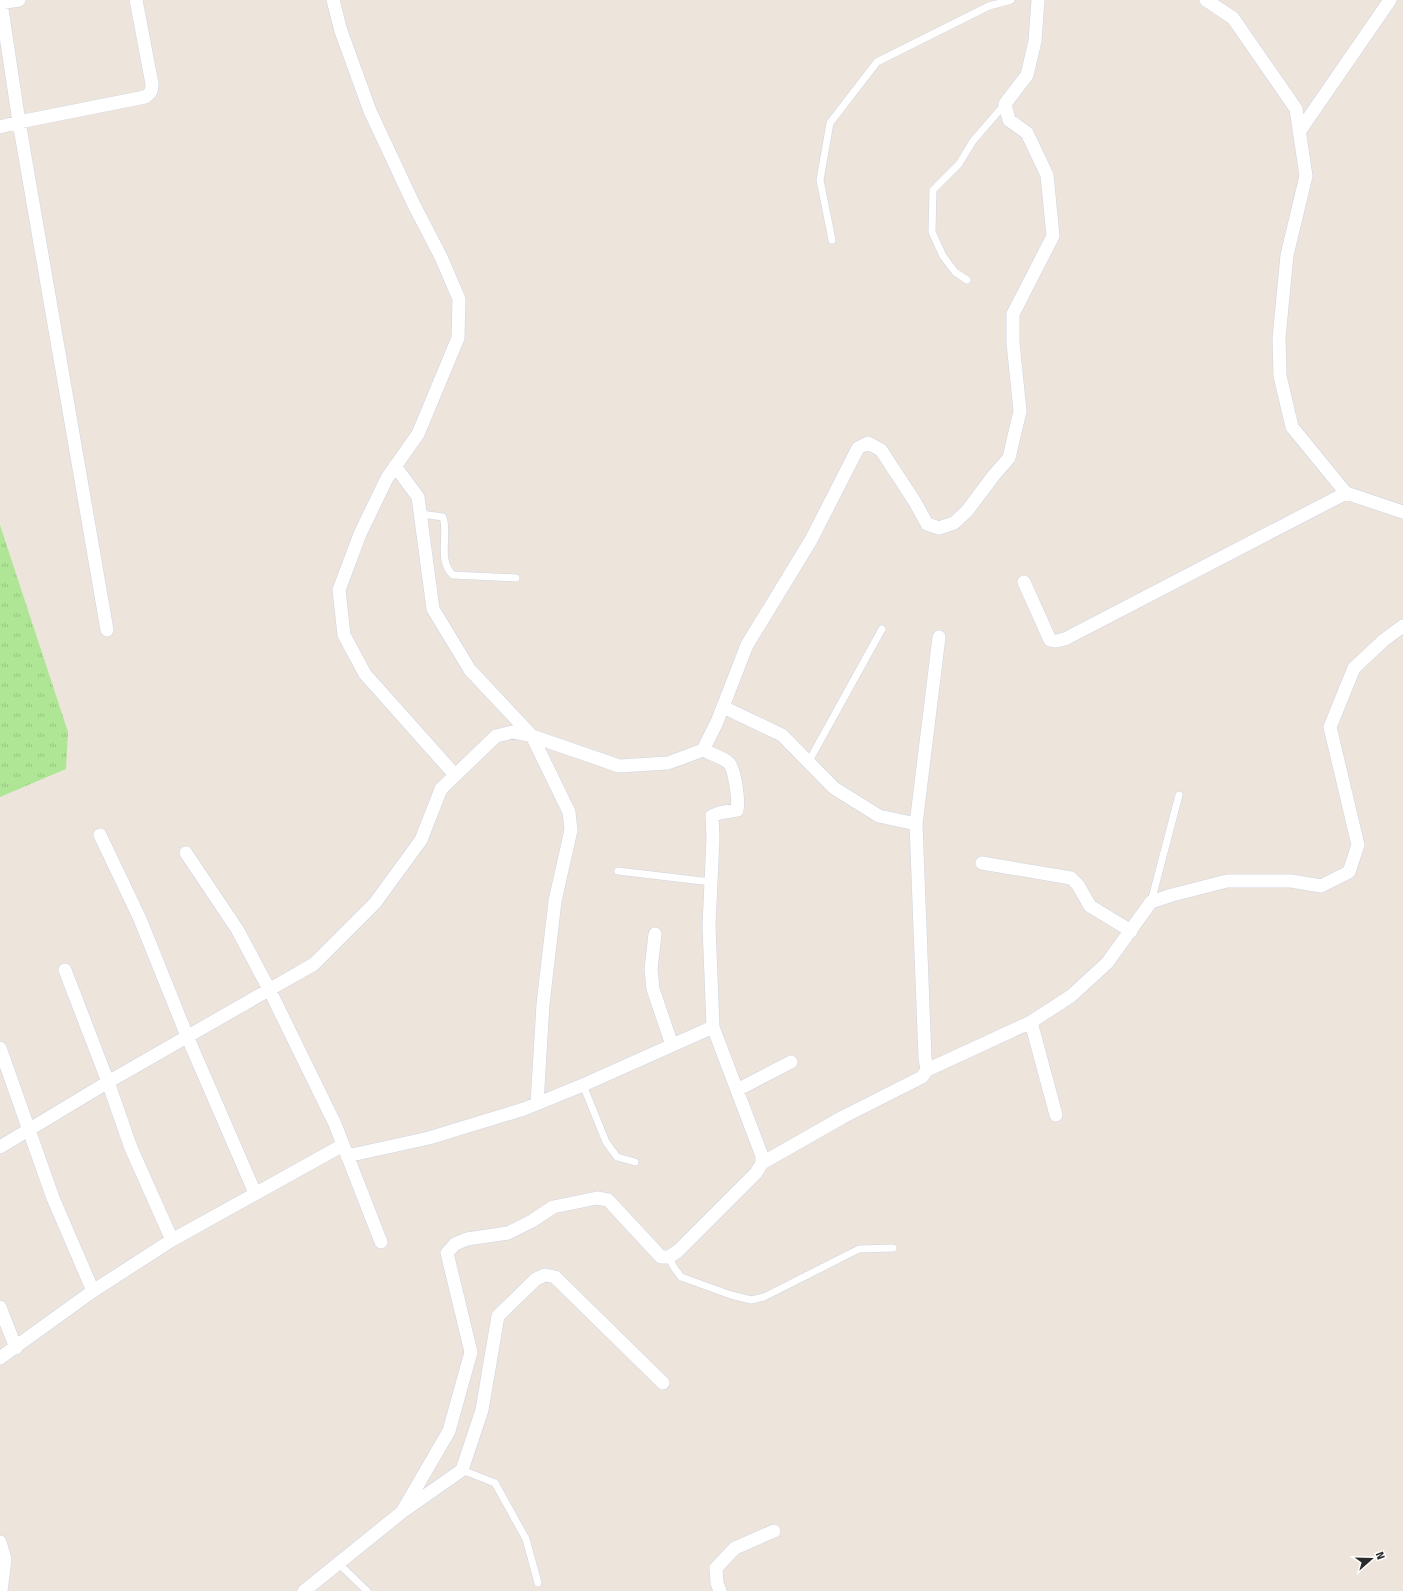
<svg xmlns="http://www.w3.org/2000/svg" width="1403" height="1591" viewBox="0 0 1403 1591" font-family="'Fira Sans',sans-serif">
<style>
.grass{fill:url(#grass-tufts)}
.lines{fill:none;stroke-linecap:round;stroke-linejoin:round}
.service-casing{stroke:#d0d3e3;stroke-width:8}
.minor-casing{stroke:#d0d3e3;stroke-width:14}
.service{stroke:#fff;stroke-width:7}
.minor{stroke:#fff;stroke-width:13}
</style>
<defs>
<pattern id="grass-tufts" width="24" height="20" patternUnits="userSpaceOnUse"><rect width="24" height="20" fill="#aee695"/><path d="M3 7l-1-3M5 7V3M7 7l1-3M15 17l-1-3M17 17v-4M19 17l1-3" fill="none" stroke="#96c581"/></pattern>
</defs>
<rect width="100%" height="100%" fill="#ede5db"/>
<path class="grass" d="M0 525 68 732 66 769 0 797Z"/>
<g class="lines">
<defs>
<path id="service" d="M832 240 820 180 830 123 877 62 989 6 1011 0
M967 280 955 272 943 256 932 232 933 190 959 164 973 141 1005 104
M421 514 443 517C449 535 437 561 453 575L516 578
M809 761 882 629
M618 871 711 882
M1151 902 1179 795
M583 1085 606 1142 617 1157 635 1162
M669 1257 673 1266 681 1277 731 1295 751 1300 764 1297 859 1249 893 1248
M462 1470 495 1483 526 1539 538 1583
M338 1563 367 1591"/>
<path id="minor" d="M333 0 341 31 370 111 414 205 441 257 459 299 458 338 418 434 387 478 360 534 339 590 344 635 365 674 455 775
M1206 0 1233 18 1296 109 1306 176 1287 255 1279 338 1280 376 1292 427 1346 493 1403 512
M0 3 19 0
M1 3 19 122 107 630
M0 127 19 122 145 97C151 93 152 91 152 84L136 0
M1299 132 1390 0
M395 466 418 497 433 609 470 670 532 736 569 812 571 830 555 901 543 1004 537 1104
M1024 582 1050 640 1056 641 1065 639 1346 493
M723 707 782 735 834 788 879 816 916 824 939 637
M100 835 140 919 187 1036 255 1193
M186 853 237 929 269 989 335 1124 381 1242
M982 863 1071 878 1078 885 1090 906 1131 931
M655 934 651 969 653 989 672 1045
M65 970 108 1082 131 1148 172 1240
M1031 1022 1056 1115
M0 1048 53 1198 93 1291
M927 1070 1031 1022 1071 996 1107 963 1151 902 1172 895 1227 881H1291L1321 886 1349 872 1358 845 1330 727 1354 668 1384 640 1403 626
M737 1090 791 1062
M0 1147 108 1082 314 964 375 903 421 840 441 789 496 736 513 732 532 736 619 766 668 763 703 750 717 722 747 645 811 540 858 448 868 443 881 450 915 502 927 524 939 528 954 523 967 511 994 475 1009 458 1020 411 1013 343V314L1053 236 1047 175 1027 133 1009 120 1005 104 1027 75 1035 41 1038 0
M347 1156 429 1138 524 1109 583 1085 713 1027
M762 1163 843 1117 922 1077 927 1070 925 1058 916 824
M0 1307 16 1348
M0 1358 93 1291 172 1240 343 1145
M402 1512 449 1431 471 1352 447 1253 455 1244 467 1239 508 1233 532 1221 553 1207 597 1198 608 1200 661 1257H669L678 1251 756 1173 762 1163V1156L713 1027 709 926 713 838 712 816 719 813 737 810C739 801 735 770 729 763 724 758 709 753 703 750
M0 1542 5 1559 1 1591
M304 1591 402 1512 462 1470 482 1410 498 1316 536 1279 545 1275 555 1277 663 1383
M720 1591 717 1583 716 1568 735 1548 774 1531"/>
</defs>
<use href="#service" class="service-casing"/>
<use href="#minor" class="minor-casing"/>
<use href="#service" class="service"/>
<use href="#minor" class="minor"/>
</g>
<g transform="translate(1371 1559) rotate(70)" stroke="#ffffff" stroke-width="3" paint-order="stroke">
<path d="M0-3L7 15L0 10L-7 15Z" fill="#2a2a2a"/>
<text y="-6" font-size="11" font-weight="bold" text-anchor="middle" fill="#2a2a2a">N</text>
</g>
</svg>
